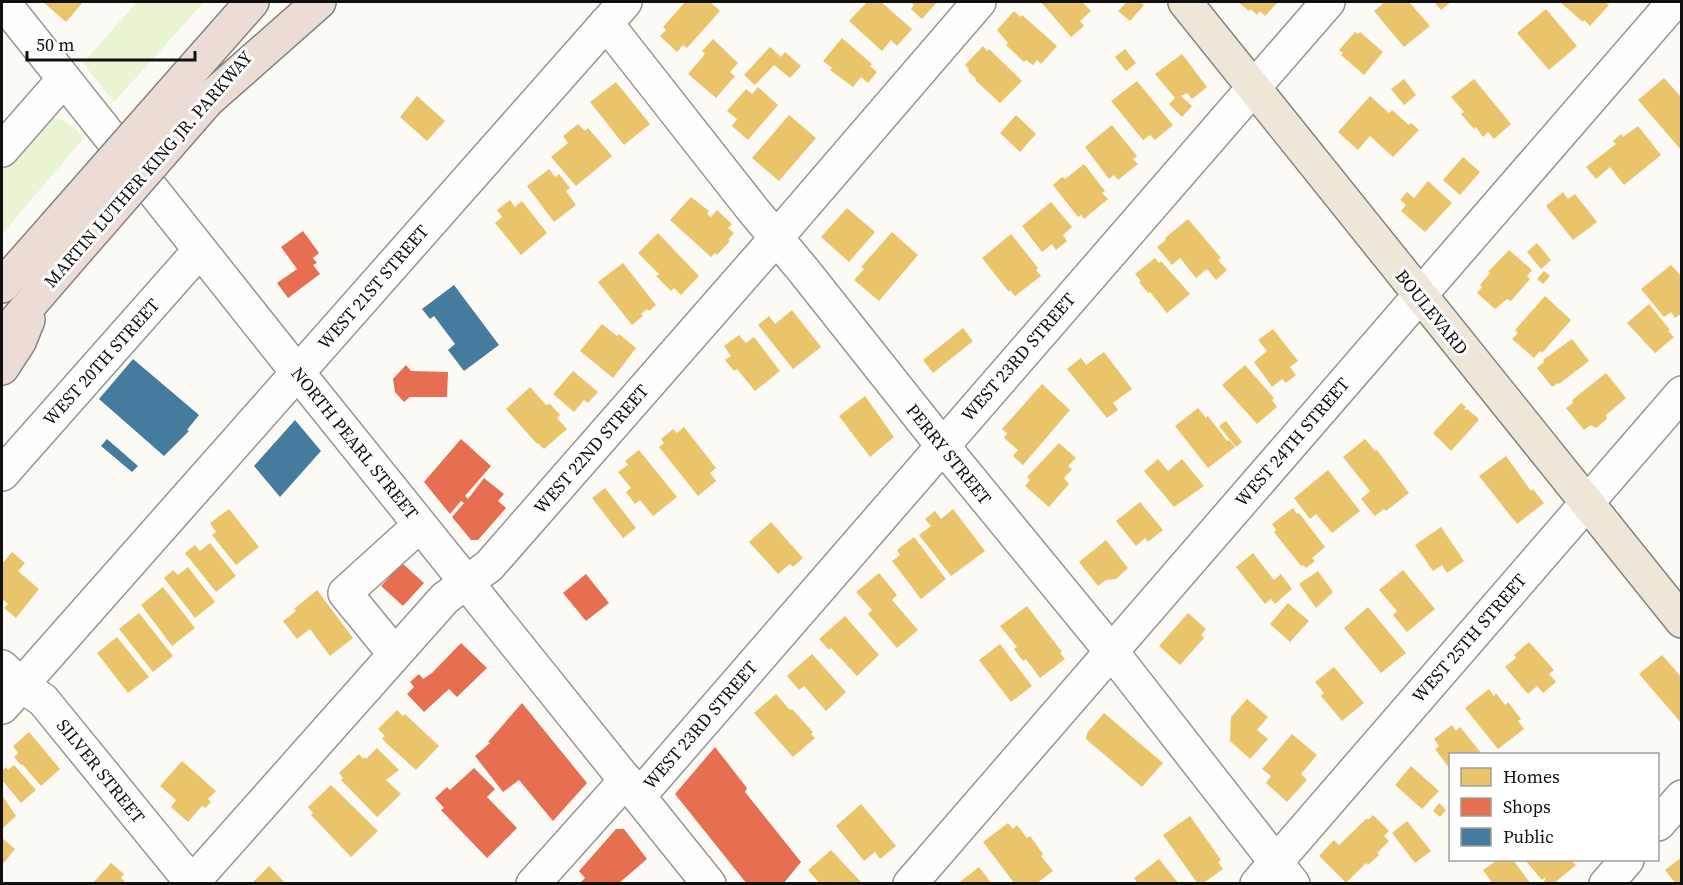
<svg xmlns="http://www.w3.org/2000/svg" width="1683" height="885" viewBox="0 0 1683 885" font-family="'Source Serif 4',serif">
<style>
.green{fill:#e9f4d3}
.homes{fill:#e9c46a}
.shops{fill:#e76f51}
.public{fill:#457b9d}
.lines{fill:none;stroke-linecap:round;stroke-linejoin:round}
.minor-casing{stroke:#969593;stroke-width:36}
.major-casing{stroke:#848380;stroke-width:36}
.highway-casing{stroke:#848380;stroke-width:36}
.minor{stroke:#fffefe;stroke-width:33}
.major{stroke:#eee6d9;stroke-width:33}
.highway{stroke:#ebddd6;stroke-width:33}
.highway-bridge-casing{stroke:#848380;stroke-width:36;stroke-linecap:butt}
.highway-bridge{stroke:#ebddd6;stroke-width:33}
.labels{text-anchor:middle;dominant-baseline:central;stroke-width:6;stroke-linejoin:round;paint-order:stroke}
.street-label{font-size:18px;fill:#101010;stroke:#fff}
</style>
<rect width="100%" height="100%" fill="#fcfaf5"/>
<path class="green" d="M137 2H204L114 102 83 63Z
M54 118C68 121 75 127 83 139L2 234V165L46 119Z"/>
<path class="homes" d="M43 2H83L66 22Z
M685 2H710L720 11 687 48 683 45 677 52 660 36 666 30 663 27Z
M867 2H881L912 29 897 46 891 40 882 51 849 21Z
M911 2H937L922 19 911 9 914 5Z
M1041 2H1082L1091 11 1080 21 1084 26 1071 37Z
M1127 2H1140L1144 5 1130 21 1118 11Z
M1238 2H1278L1265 16 1260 11 1257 15 1251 9 1249 11Z
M1385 2H1409L1430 26 1404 47 1374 11Z
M1434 2H1451L1441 10Z
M1560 2H1605L1609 5 1590 26 1584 20 1583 22Z
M1546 9 1577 46 1549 70 1517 33Z
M1014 11 1020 17 1022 15 1057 46 1041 64 1037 60 1033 65 1026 60 1024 62 1006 45 1008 43 997 30Z
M1355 32 1358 34 1360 32 1383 52 1364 75 1341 55 1343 53 1339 50Z
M842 38 872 64 870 66 877 72 868 83 861 77 853 87 830 70 832 68 823 61Z
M713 39 738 63 730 72 735 76 716 98 688 74 705 54 702 51Z
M983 46 987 51 989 49 1022 81 1000 103 975 80 976 79 968 71 969 69 965 65Z
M770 47 781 57 785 52 801 66 790 78 774 65 755 85 744 75Z
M1125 49 1136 63 1126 71 1115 57Z
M1182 54 1207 87 1192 99 1187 93 1181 96 1192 106 1182 117 1169 104 1175 98 1155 74Z
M1664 78 1682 98V151L1638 100Z
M1404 79 1416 95 1404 105 1391 89Z
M1474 79 1511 124 1494 139 1488 132 1483 137 1476 127 1474 129 1461 114 1464 112 1451 97Z
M1137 81 1173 125 1155 140 1150 135 1143 140 1111 101Z
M616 82 650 124 624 145 590 102Z
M758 87 778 105 748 140 732 126 737 119 727 111 746 89 752 94Z
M417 96 445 121 427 141 400 117Z
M1370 96 1389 113 1392 110 1409 125 1411 123 1419 130 1393 157 1370 136 1358 150 1338 132Z
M789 115 816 138 779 181 752 158Z
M1016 115 1036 134 1020 152 1000 133Z
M578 124 585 131 588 128 612 156 576 186 551 157 568 143 563 136Z
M1112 125 1137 156 1133 159 1138 164 1118 180 1114 175 1109 179 1085 147Z
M1638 126 1661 155 1624 185 1610 167 1596 179 1586 167 1616 144 1613 141 1621 134 1623 137Z
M1463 157 1480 172 1460 195 1443 180Z
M1084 164 1105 191 1102 193 1108 199 1084 219 1081 215 1078 217 1053 185 1062 177 1065 179Z
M549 169 555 177 559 174 570 188 566 191 576 205 554 222 527 186Z
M1428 181 1452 203 1425 232 1401 211 1406 205 1400 200 1407 192 1414 198Z
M1563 192 1568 199 1575 194 1597 222 1573 240 1546 206Z
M691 197 709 211 707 214 711 217 717 210 732 224 728 228 734 233 728 240 730 241 717 255 715 253 711 257 670 220Z
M510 200 515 207 522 201 547 233 521 255 495 223 502 217 497 210Z
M1051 202 1072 227 1063 235 1067 241 1056 250 1052 244 1042 252 1022 226Z
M847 208 875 232 849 262 821 237Z
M1188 219 1221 258 1218 260 1227 270 1216 280 1207 269 1196 278 1180 258 1172 265 1157 247 1166 240 1165 238Z
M892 232 918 255 879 301 854 280 864 269 861 267Z
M658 233 699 276 681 295 674 288 671 291 656 276 659 274 638 253Z
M1011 234 1038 268 1036 270 1041 276 1015 296 1010 290 1009 292 982 258Z
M1537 243 1551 260 1541 269 1527 252Z
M1509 250 1532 270 1527 276 1530 279 1511 301 1507 299 1495 309 1477 293 1482 287 1480 285 1490 273 1488 272Z
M1155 258 1159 263 1161 261 1190 294 1167 313 1150 292 1148 293 1139 282 1141 281 1135 274Z
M623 263 656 305 649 311 647 309 641 314 643 316 632 325 598 282Z
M1671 265 1682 277V313L1675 318 1671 312 1664 317 1641 289Z
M1544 271 1550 276 1543 284 1537 279Z
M1545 296 1571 320 1542 353 1540 351 1534 358 1512 339 1518 333 1515 330Z
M1649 304 1670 330 1668 331 1674 337 1655 353 1627 323Z
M792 310 821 347 793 369 758 325 769 316 775 324Z
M602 324 617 336 619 334 636 348 613 378 580 351Z
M963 328 973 341 933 373 923 360Z
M1273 329 1298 361 1290 367 1296 375 1286 383 1282 379 1272 387 1254 362 1267 351 1258 340Z
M739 335 746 343 754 337 780 371 755 391 737 369 734 371 725 360 731 356 724 346Z
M1572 339 1589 361 1559 384 1558 383 1552 387 1537 368 1544 362 1543 360Z
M1104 352 1132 389 1113 403 1118 410 1107 418 1067 369 1081 358 1086 365Z
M1245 365 1274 398 1272 400 1277 407 1257 424 1222 385Z
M573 371 598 392 588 403 584 400 574 412 553 394Z
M1606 373 1626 398 1606 415 1607 419 1596 428 1591 425 1584 430 1566 408 1573 403 1572 400Z
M1042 384 1070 410 1023 465 1013 456 1018 450 1004 438 1007 433 1002 429Z
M530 387 546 405 550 404 560 415 557 418 567 429 544 449 538 443 537 444 506 409Z
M865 396 894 437 870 457 839 416Z
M1461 403 1466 407 1464 409 1466 410 1467 409 1478 418V421L1451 451 1433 433Z
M1198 408 1206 418 1208 416 1227 441 1229 440 1235 447 1208 468 1175 426Z
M1226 421 1242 442 1236 447 1219 426Z
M684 427 716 468 710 473 716 481 698 496 659 447 664 443 661 439 673 429 677 433Z
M1365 439 1375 451 1377 450 1409 493 1386 511 1384 509 1375 516 1361 499 1370 491 1343 457Z
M1059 443 1076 458 1068 466 1072 469 1064 478 1069 484 1049 507 1025 486 1030 480 1027 477Z
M639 450 677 497 653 516 640 500 635 504 626 492 631 488 618 472 628 465 625 461Z
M1506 456 1531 491 1533 489 1544 503 1517 524 1479 476Z
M1158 459 1168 471 1182 459 1204 486 1174 507 1144 471Z
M1328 470 1360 511 1332 533 1316 514 1310 519 1294 498Z
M605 488 636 528 623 538 592 498Z
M1140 502 1163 530 1148 542 1145 538 1136 546 1116 521Z
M1293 508 1297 514 1299 513 1325 547 1312 558 1315 561 1306 568 1303 565 1301 566 1274 532 1276 530 1272 524Z
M229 509 259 547 236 565 212 535 216 532 210 523Z
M953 509 985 551 951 576 919 535 931 526 925 519 935 511 941 519Z
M771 522 803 558 793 567 790 564 778 574 749 542Z
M1441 527 1464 561 1447 573 1442 565 1433 571 1415 545Z
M914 537 946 579 921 599 892 561 900 555 897 550Z
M1106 540 1128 568 1116 579 1106 580 1098 586 1079 562Z
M210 543 236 576 216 592 185 553 195 545 200 551Z
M12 552 25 563 18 571 39 589 16 618 4 608 8 604 2 599V564Z
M1253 553 1274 580 1281 574 1292 589 1275 604 1271 599 1265 604 1236 567Z
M188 567 215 602 195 618 164 578 173 570 178 575Z
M1403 570 1435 609 1407 632 1393 615 1397 611 1379 590Z
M1318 571 1333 592 1316 608 1299 584Z
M879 573 897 595 892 600 918 630 897 648 868 614 872 610 856 592Z
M163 587 195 628 172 646 141 605Z
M317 590 353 638 330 656 310 629 297 639 283 621 296 611 294 609Z
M1288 603 1309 621 1290 642 1270 624Z
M1027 606 1062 652 1060 653 1065 659 1040 678 1026 659 1023 661 1014 649 1017 647 1000 626Z
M1368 607 1406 653 1381 673 1344 628Z
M139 613 173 656 153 672 119 629Z
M1188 613 1206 629 1201 635 1204 638 1180 665 1159 646Z
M845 616 879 655 857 676 831 648 829 650 819 639Z
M117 637 149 677 128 693 97 653Z
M1529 642 1554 670 1549 674 1556 682 1543 693 1537 686 1528 694 1505 667 1516 658 1514 655Z
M1000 644 1032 686 1011 702 979 660Z
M812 654 846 692 826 711 804 686 799 690 787 676Z
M1662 655 1682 678V724L1639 674Z
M1334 667 1364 703 1342 721 1321 696 1324 693 1315 682Z
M1489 689 1494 696 1496 693 1505 705 1508 702 1521 719 1518 721 1524 729 1498 749 1465 708Z
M776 694 790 710 792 709 813 732 811 734 815 738 793 757 754 713Z
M1247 699 1268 717 1257 730 1268 739 1250 759 1230 741 1231 717Z
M397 710 403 716 405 714 439 746 416 770 385 742 382 738 385 736 378 729Z
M1104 713 1163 763 1142 787 1086 739 1087 733Z
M1452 725 1456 731 1460 727 1482 754H1450V769L1435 749 1439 746 1434 739Z
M29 732 60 769 41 786 22 764 21 765 14 757 18 753 13 746Z
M1292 734 1317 755 1301 774 1307 780 1287 802 1266 783 1271 776 1262 769Z
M377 748 399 770 386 780 401 794 377 817 341 780 343 778 339 773 359 754 363 759 365 757 366 759Z
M182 761 216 791 208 799 211 802 205 808 202 806 188 822 171 807 176 800 160 786Z
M14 765 36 790 21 803 2 780V771L6 767 8 770Z
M1411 766 1439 791 1422 809 1395 785Z
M331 785 378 831 351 857 311 815 313 813 308 807Z
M2 795 16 816 2 829Z
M1439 803 1446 810 1440 817 1433 811Z
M861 804 896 846 880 859 875 852 864 861 836 826Z
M1373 815 1389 831 1384 836 1389 841 1377 853 1379 855 1368 865 1366 863 1346 883 1319 856 1334 840 1339 845 1367 818 1368 820Z
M1190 816 1221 860 1218 862 1223 869 1202 884H1198L1163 835Z
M1407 821 1431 851 1415 863 1392 833Z
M1008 823 1013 829 1017 825 1027 838 1030 836 1043 854 1041 856 1053 871 1036 884H1015L983 842Z
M2 838 15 849 2 865Z
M831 850 861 882 859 884H820L808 870Z
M1682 857V884H1676L1665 870Z
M1159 859 1179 884H1138L1134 878Z
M1497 860H1513L1531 884H1493L1483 870Z
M1525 860H1571L1576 865 1553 884H1545L1544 882 1546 877 1542 880Z
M111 863 124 874 121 878 127 884H92Z
M269 866 286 884H251Z
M979 867 992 884H957Z"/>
<path class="shops" d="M303 231 319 253 313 258 317 263 313 265 320 274 288 298 277 283 297 269 281 247Z
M406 365 411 371 448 372 447 397H410L404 402 395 392 393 379Z
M461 439 491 466 465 496 468 499 484 478 504 494 498 501 506 508 478 540H471L452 517 464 503 461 501 450 514 424 482Z
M402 563 424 583 403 606 381 586Z
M586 574 609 603 586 621 563 593Z
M461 643 487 668 457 697 449 689 424 712 407 694 414 687 410 682 419 674 423 679 432 673Z
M522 703 587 783 553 821 519 780 503 792 475 756 490 743 488 742Z
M715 747 747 788 745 792 801 862 783 884H747L675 794Z
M474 768 495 789 487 797 517 828 487 858 441 810 444 808 435 798 447 787 450 790Z
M616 829H624L647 859 618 884H579L585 878 579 871Z"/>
<path class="public" d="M454 285 499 345 464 371 448 350 455 344 434 316 430 319 422 309Z
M133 359 199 415 187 430 189 431 164 456 99 399Z
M295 420 321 451 280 497 254 466Z
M107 439 138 466 132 472 101 446Z"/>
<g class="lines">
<defs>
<path id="minor" d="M3 2 298 373 709 884
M606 23 753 210 804 271 942 445 1111 651 1293 884
M2 150 64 79
M2 474 200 250
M394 653 345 593 420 525
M2 667 21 685 43 700 193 884
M2 707 625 2
M639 796 1328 2
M1658 824 1682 797
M191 884 445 598 489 566 764 252 979 2
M533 884 626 780
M910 884 1674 2
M1257 884 1682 393
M1606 884 1627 860"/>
<path id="major" d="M1185 2 1682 621"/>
<path id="highway" d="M185 78 252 2
M208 100 319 2
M2 286 55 226
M2 337 78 249
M2 368 19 342 28 320"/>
</defs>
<use href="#minor" class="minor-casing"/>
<use href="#major" class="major-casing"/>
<use href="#highway" class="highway-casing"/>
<use href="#minor" class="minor"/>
<use href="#major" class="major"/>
<use href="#highway" class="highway"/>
<defs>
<path id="highway-bridge" d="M55 226 185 78
M78 249 208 100"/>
</defs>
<use href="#highway-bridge" class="highway-bridge-casing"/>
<use href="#highway-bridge" class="highway-bridge"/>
</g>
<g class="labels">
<g class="street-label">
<text transform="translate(148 169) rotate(-49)">MARTIN LUTHER KING JR. PARKWAY</text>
<text transform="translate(373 287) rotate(-49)">WEST 21ST STREET</text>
<text transform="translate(1432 312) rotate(51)">BOULEVARD</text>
<text transform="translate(1018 357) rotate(-49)">WEST 23RD STREET</text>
<text transform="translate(101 362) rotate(-48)">WEST 20TH STREET</text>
<text transform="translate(1292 442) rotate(-49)">WEST 24TH STREET</text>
<text transform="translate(355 443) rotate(51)">NORTH PEARL STREET</text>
<text transform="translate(591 449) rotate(-49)">WEST 22ND STREET</text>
<text transform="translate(949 454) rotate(51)">PERRY STREET</text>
<text transform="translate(1469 638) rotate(-49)">WEST 25TH STREET</text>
<text transform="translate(700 725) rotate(-49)">WEST 23RD STREET</text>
<text transform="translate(101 771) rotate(51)">SILVER STREET</text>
</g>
</g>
<rect width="1683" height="885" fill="none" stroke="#101010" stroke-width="6"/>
<rect x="1449" y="753" width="210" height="108" fill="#ffffff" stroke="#9f9f9f" stroke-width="1.5"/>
<rect x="1461" y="768" width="30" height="18" fill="#e9c46a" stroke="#9f9f9f" stroke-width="1.5"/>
<text x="1503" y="783" font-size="18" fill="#101010">Homes</text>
<rect x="1461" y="798" width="30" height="18" fill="#e76f51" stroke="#9f9f9f" stroke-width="1.5"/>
<text x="1503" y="813" font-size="18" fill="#101010">Shops</text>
<rect x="1461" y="828" width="30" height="18" fill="#457b9d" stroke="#9f9f9f" stroke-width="1.5"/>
<text x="1503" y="843" font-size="18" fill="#101010">Public</text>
<path d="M27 51v9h168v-9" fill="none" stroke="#101010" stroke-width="3"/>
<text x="36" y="51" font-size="18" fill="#101010" stroke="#ffffff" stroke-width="4.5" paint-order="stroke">50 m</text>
</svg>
